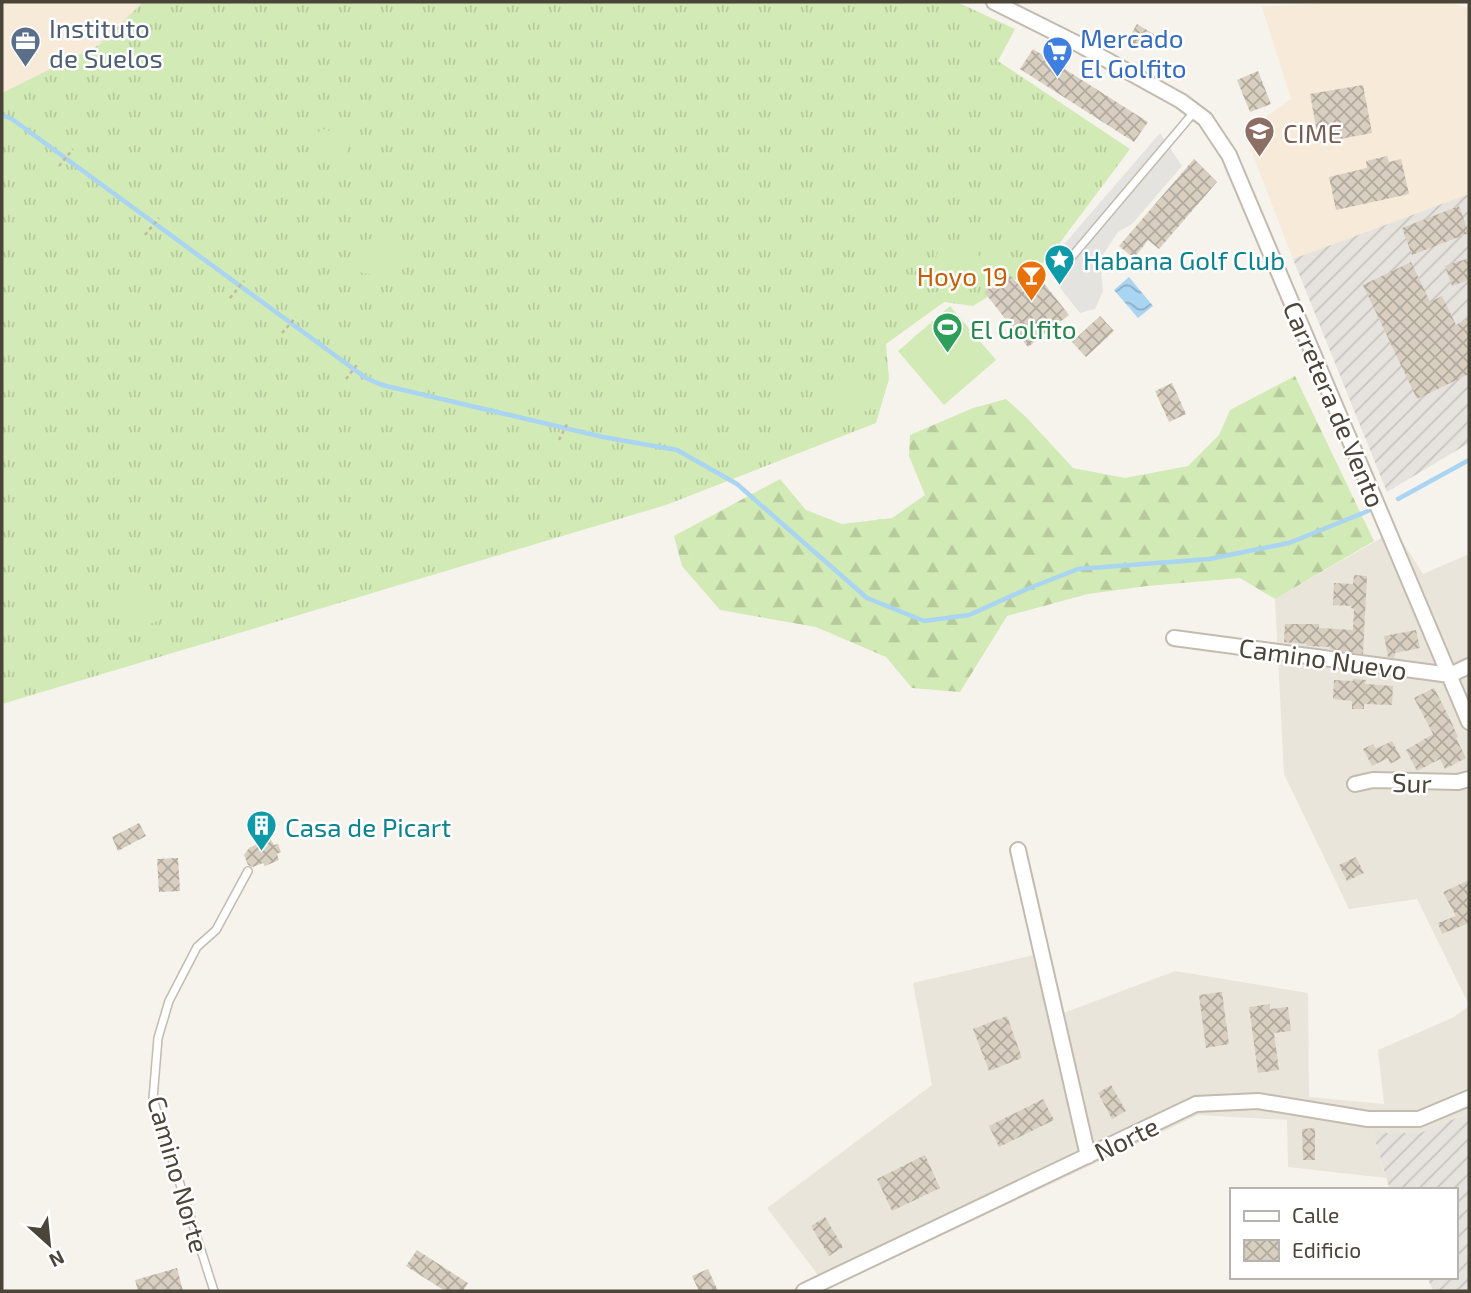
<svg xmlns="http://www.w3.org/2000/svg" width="1471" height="1293" viewBox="0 0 1471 1293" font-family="'Exo 2',sans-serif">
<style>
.residential{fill:#eae5da}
.commercial{fill:#f7ead8}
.industrial{fill:url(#industrial-furrows)}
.grass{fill:url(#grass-tufts)}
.forest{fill:url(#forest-firs)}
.garden{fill:#d2eab5}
.parking{fill:#e5e3e0}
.water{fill:url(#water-waves)}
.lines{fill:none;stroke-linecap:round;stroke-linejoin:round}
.stream{stroke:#a9d4f2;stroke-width:4.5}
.building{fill:url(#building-cross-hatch)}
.service-casing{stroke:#c2bbae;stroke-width:10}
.minor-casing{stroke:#c2bbae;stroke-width:18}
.path{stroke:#c4b79f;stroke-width:2.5;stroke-dasharray:3.5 3.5;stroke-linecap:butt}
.service{stroke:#fff;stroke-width:7}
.minor{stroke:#fff;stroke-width:14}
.labels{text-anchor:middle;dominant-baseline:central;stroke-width:5;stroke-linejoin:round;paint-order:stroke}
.service-label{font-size:26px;fill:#4e5e75;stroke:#fff;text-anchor:start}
.shop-label{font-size:26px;fill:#366cbe;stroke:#fff;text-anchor:start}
.education-label{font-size:26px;fill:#785e54;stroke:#fff;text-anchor:start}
.culture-label{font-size:26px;fill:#0d838f;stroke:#fff;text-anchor:start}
.food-label{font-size:26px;fill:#c56008;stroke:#fff;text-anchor:end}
.leisure-label{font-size:26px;fill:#27864d;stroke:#fff;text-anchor:start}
.street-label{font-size:26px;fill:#4b4439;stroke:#fff}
</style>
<defs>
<pattern id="industrial-furrows" width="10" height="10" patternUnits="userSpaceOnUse" patternTransform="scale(1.75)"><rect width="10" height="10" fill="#e6e2dd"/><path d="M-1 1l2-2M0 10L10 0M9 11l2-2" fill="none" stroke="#c7c3be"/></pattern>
<pattern id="grass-tufts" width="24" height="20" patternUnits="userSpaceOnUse" patternTransform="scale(1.75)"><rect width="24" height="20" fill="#d2eab5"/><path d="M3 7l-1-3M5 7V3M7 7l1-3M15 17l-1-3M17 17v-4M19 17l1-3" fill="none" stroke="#b6ca9c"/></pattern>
<pattern id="forest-firs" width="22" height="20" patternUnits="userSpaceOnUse" patternTransform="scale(1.75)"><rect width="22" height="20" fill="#d2eab5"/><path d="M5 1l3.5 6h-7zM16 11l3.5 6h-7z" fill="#b6ca9c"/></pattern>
<pattern id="water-waves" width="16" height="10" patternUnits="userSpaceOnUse" patternTransform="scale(1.75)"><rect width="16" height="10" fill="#a9d4f2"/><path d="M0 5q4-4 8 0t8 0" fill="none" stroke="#8caec5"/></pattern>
<pattern id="building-cross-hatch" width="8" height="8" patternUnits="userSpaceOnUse" patternTransform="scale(1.75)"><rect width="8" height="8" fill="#d8cfc1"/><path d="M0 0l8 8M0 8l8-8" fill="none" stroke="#b1aa9e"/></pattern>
</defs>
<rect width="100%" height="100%" fill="#f6f3ec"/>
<path class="residential" d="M1395 530 1423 574 1469 554V1005L1417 899 1349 909 1284 774 1275 599Z
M1047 952 1061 1014 1175 971 1308 993 1309 1097 1384 1104 1378 1050 1452 1018 1469 1006V1113L1420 1133H1373L1386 1178 1288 1167 1287 1120 1198 1115 825 1290 815 1271 767 1208 932 1085 913 983Z"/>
<path class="commercial" d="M2 2H143L99 45 2 93Z
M1339 2H1450L1469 9V194L1293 259 1244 132 1291 99 1262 7Z"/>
<path class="industrial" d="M1469 194V443L1387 492 1293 259Z
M1469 1113V1291H1433L1427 1277H1455V1190H1390L1373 1133H1420Z"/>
<path class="grass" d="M143 2H957L1015 29 998 61 1130 149 1047 260 973 306 944 302 886 344 889 379 876 423 666 505 2 704V93L99 45Z"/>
<path class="forest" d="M1295 376 1374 541 1275 599 1240 578 1147 586 1088 594 1007 616 960 692 912 688 886 657 816 627 720 610 682 566 674 536 780 479 806 510 842 524 892 518 925 495 909 456 910 435 973 408 1006 399 1026 417 1073 468 1125 478 1188 466 1219 435 1230 410Z"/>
<path class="garden" d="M323 129 345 136 348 153 340 164 328 165 309 149 310 137Z
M370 239 394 242 401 253 391 269 372 275 355 271 349 259 354 249Z
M958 242 975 247 980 258 971 270 956 277 941 268 936 256 943 243Z
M950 306 996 360 944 405 898 351Z
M856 372C872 379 877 394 870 410L859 413 847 403 837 385 845 377Z
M131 592 148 595 159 611 157 621 143 627 114 614 112 604 117 597Z"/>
<path class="parking" d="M1160 133 1182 166 1132 224 1118 232 1100 259 1103 291 1095 309 1080 313 1058 285 1054 261 1060 249Z"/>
<path class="water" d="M1129 277 1153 306 1138 318 1114 290Z"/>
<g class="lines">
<path class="stream" d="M2 115 12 119 366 378 382 385 603 437 677 450 737 484 867 598 924 621 969 615 1027 589 1078 569 1209 559 1289 543 1368 511
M1398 499 1469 460"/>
</g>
<path class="building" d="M1137 24 1155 35 1144 51 1127 41Z
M1033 49 1148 122 1134 142 1020 69Z
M1258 71 1271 104 1250 112 1237 80Z
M1363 85 1372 133 1319 143 1310 94Z
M1387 156 1389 162 1401 159 1409 194 1336 210 1329 177 1367 168 1366 161Z
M1194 159 1217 182 1159 249 1148 240 1134 258 1119 246Z
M1459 206 1469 233 1412 255 1402 228Z
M1469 258V280L1452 286 1445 266Z
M1411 262 1430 302 1442 296 1456 325 1469 318V374L1417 399 1363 285Z
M1035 272 1069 315 1028 347 984 292 1008 273 1019 285Z
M1100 316 1114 331 1086 357 1072 342Z
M1172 383 1186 414 1169 422 1155 391Z
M1354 575 1367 576 1363 654 1330 649V647L1306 646 1307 644 1284 642 1285 624H1319V628L1353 630 1354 609 1351 608V606L1333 605 1334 583 1353 584Z
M1416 630 1420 648 1395 653 1394 658 1388 657 1384 636Z
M1353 679 1366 680 1365 684 1393 686 1392 705 1364 704V709H1352V701L1333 699 1334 680 1353 681Z
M1434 688 1449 717 1458 737 1456 738 1466 758 1445 769 1440 759 1417 771 1406 750 1433 734 1414 698Z
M1392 741 1401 758 1390 764 1388 758 1372 766 1363 749 1373 744 1376 749Z
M139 823 146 836 118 851 112 837Z
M270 838 274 845 278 844 281 852 277 854 279 860 265 866 263 863 253 867 248 865 244 855 249 848Z
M1356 857 1364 873 1347 881 1339 865Z
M178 858 180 891 159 892 157 859Z
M1469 880V923L1442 934 1438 923 1456 916 1443 892Z
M1222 992 1229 1044 1206 1048 1199 995Z
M1270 1004V1009L1288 1007 1291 1031 1274 1033 1279 1070 1258 1073 1249 1007Z
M1007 1016 1022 1058 989 1071 973 1029Z
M1111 1085 1126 1111 1112 1119 1098 1093Z
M1043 1099 1054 1120 999 1147 989 1126Z
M1315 1128V1160H1303L1302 1129Z
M925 1155 940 1188 892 1211 877 1179Z
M825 1217 843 1247 829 1256 811 1226Z
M417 1250 468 1283 463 1291H445L406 1266Z
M177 1268 183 1291H138L135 1280Z
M708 1269 718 1291H699L692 1276Z"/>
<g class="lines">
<defs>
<path id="service" d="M1058 273 1195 111
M214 1291 153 1099 158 1038 169 1001 197 947 216 930 248 871"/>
<path id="minor" d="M994 2 1078 44 1181 101 1205 119 1229 155 1469 722
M1174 638 1450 675 1469 666
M1355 784 1373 780 1458 782 1469 779
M1018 850 1088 1156
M804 1291 1196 1104 1258 1101 1368 1119H1419L1469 1098"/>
</defs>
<use href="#service" class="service-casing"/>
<use href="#minor" class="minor-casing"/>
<path class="path" d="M59 166 73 149
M145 235 159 218
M230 298 244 281
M282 333 296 317
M346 379 359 362
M559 440 568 422"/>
<use href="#service" class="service"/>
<use href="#minor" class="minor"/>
</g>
<defs>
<symbol id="office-pin" viewBox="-11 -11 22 30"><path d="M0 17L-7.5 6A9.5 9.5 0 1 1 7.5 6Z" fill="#5c6f8a" stroke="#fff"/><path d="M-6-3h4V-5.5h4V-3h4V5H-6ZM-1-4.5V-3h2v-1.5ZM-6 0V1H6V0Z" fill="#fff"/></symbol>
<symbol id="supermarket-pin" viewBox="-11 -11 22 30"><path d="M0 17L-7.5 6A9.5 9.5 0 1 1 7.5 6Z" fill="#3f7fe0" stroke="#fff"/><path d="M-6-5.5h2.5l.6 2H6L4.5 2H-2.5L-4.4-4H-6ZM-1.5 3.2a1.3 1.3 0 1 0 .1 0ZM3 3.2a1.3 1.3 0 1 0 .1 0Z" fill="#fff"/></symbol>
<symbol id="university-pin" viewBox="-11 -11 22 30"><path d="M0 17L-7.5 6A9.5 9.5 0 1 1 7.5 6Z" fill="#8d6e63" stroke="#fff"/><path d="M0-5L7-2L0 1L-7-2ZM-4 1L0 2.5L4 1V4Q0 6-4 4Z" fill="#fff"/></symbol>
<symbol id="sight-pin" viewBox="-11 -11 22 30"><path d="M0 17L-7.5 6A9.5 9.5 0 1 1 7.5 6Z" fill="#0f9aa8" stroke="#fff"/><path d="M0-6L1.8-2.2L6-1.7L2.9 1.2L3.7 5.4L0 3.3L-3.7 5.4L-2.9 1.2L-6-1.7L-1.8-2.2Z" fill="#fff"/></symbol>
<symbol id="bar-pin" viewBox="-11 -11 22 30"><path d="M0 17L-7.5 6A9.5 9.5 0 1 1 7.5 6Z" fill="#e8710a" stroke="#fff"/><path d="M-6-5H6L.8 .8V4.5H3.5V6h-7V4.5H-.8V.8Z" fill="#fff"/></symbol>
<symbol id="stadium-pin" viewBox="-11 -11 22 30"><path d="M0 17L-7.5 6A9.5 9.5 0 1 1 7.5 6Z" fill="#2e9e5b" stroke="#fff"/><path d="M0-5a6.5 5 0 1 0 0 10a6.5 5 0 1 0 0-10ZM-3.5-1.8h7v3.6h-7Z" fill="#fff"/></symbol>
<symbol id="building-pin" viewBox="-11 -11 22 30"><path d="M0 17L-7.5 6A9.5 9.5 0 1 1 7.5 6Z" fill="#0f9aa8" stroke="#fff"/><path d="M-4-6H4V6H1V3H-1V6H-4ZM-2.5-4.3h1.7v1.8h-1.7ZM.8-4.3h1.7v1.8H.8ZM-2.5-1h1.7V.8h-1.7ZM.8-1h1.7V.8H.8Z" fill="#fff"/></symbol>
</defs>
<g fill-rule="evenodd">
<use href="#office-pin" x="8" y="24" width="35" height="47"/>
<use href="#supermarket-pin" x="1040" y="34" width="35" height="47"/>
<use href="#university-pin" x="1242" y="114" width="35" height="47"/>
<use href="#sight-pin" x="1042" y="242" width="35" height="47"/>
<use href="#bar-pin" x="1014" y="258" width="35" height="47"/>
<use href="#stadium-pin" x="930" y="310" width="35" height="47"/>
<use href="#building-pin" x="244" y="808" width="35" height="47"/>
</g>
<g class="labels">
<g class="service-label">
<text x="49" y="27">Instituto<tspan x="49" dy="30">de Suelos</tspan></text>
</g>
<g class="shop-label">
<text x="1080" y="37">Mercado<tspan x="1080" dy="30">El Golfito</tspan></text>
</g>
<g class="education-label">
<text x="1283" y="132">CIME</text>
</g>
<g class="culture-label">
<text x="1083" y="259">Habana Golf Club</text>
<text x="285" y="826">Casa de Picart</text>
</g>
<g class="food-label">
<text x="1008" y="275">Hoyo 19</text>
</g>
<g class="leisure-label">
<text x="970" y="328">El Golfito</text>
</g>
<g class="street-label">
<text transform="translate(1335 404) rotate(67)">Carretera de Vento</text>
<text transform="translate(1323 658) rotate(8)">Camino Nuevo</text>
<text transform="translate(1412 782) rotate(2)">Sur</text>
<text transform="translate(1126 1138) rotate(-26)">Norte</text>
<text transform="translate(179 1174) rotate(74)">Camino Norte</text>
</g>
</g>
<rect width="1471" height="1293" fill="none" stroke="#4b4439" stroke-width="7"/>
<rect x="1230" y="1188" width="228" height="91" fill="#ffffff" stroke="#b7b4b0" stroke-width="2"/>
<rect x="1244" y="1211" width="35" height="10" fill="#ffffff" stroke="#b7b4b0" stroke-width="2"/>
<text x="1292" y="1223" font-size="21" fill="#4b4439">Calle</text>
<rect x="1244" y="1240" width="35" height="21" fill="url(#building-cross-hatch)" stroke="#b7b4b0" stroke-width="2"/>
<text x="1292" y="1258" font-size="21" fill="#4b4439">Edificio</text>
<g transform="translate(49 1244) rotate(153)" stroke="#ffffff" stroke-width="5" paint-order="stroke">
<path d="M0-5L12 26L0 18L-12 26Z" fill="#4b4439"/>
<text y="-10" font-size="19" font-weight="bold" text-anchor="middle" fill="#4b4439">N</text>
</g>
</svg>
